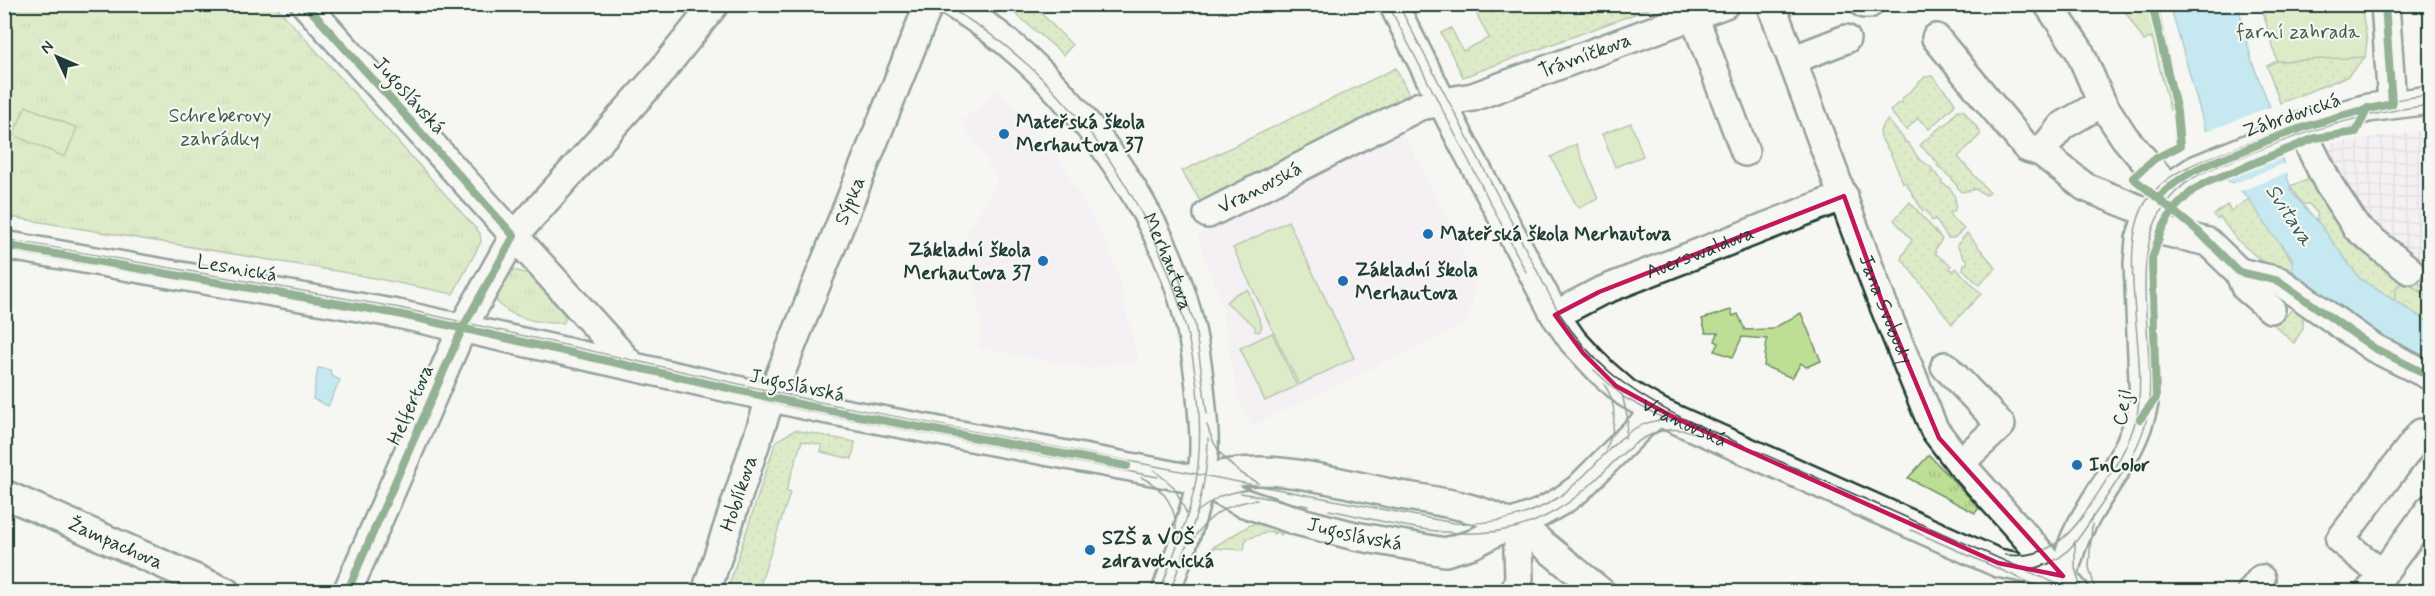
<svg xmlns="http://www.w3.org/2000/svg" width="2435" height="596" viewBox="0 0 2435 596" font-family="Mynerve,sans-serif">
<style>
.built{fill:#f2e8f3}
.industrial{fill:url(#industrial-grid)}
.grass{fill:url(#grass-dots);stroke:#6e8e65;stroke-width:1.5}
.forest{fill:url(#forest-crowns);stroke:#6e8e65;stroke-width:1.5}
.park{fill:url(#park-tufts);stroke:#6e8e65;stroke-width:1.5}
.garden{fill:#bede96;stroke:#6e8e65;stroke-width:1.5}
.water{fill:#8dd8ee;stroke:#619aa4;stroke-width:1.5}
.pier{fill:#f6f6f2}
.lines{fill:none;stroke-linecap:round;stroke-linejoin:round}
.minor-casing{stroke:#1f3d34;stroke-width:32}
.minor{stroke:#f6f6f2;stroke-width:27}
.tram{stroke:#1f3d34;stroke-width:1.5}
.cycleway-casing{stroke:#f6f6f2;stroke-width:11}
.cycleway{stroke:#1b5e20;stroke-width:8}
.marked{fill:none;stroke:#c2185b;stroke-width:4.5;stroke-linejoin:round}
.poi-dot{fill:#1f6fb2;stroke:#f6f6f2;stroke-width:2}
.labels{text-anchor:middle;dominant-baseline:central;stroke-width:4.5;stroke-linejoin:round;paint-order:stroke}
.park-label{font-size:20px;fill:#3f5d48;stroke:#f6f6f2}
.street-label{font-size:20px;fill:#1f3d34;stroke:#f6f6f2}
.poi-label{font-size:20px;font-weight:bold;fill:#1f3d34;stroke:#f6f6f2;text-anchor:start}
.water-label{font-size:21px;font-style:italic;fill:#355c59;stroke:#f6f6f2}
</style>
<defs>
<pattern id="industrial-grid" width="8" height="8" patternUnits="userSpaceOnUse" patternTransform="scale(1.5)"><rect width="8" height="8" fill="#f2e8f3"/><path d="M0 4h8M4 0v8" fill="none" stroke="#cfc8d1"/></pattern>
<pattern id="grass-dots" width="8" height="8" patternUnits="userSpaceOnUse" patternTransform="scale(1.5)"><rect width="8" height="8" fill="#bede96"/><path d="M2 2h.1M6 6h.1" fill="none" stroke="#a3bf82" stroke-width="1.8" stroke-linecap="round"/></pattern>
<pattern id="forest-crowns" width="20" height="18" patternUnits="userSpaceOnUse" patternTransform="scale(1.5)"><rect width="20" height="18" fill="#bede96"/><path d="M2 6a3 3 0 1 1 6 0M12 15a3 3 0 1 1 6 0" fill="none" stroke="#a3bf82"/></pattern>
<pattern id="park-tufts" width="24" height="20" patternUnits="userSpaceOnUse" patternTransform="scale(1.5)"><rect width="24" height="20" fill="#bede96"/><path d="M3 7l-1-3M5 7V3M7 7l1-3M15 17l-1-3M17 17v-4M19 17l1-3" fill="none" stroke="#a3bf82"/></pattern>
</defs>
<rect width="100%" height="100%" fill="#f6f6f2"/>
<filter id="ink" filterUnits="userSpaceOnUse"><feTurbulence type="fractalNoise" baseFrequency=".0167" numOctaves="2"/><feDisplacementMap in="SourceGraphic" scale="12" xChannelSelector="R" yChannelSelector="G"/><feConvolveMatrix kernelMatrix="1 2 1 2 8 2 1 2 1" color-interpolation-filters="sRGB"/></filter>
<g filter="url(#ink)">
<path class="built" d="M998 90 1058 156 1106 242 1116 268 1138 362 1087 368 980 348 982 330 967 234 998 179 962 122Z
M1404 134 1468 262 1463 265 1476 288 1467 323 1253 425 1238 399 1220 298 1197 236Z"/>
<path class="industrial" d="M2430 130V272L2375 237 2335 184 2327 144Z"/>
<path class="grass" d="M1005 5 1035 7 1072 45 1064 55Z
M1472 5H1659L1463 77 1441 33 1451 28 1463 51 1489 38Z
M2121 5H2158L2178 100 2170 110 2152 37 2144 41Z
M2365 57 2348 76 2280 103 2267 66 2277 61Z
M1396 68 1411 99 1202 204 1182 171Z
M1932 76 1955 102 1954 106 1929 129 1918 118 1906 130 1890 111 1897 104 1902 103 1901 100 1925 77Z
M1958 110H1963L1980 131V135L1958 157 1989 192 1986 195 1973 188V190L1961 192 1952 179 1937 165 1938 163 1920 145 1943 125 1945 126Z
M1888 120 1905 140 1904 142 1908 143 1919 159 1932 168 1931 173 1933 171 1942 181 1941 183C1952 187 1959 198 1954 212H1950L1951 217 1964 229 1954 238H1948L1935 219 1932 221 1926 210 1923 211 1906 183H1903C1899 173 1895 163 1891 155 1886 144 1871 132 1888 120Z
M2311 170 2399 269 2430 291V297L2403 281 2395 290V301L2360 279 2316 219 2318 214 2309 204H2302L2290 186 2308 180 2306 172Z
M2249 199C2271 233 2296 264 2318 298L2279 267 2264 263 2236 239 2220 217 2217 219 2214 215 2227 205 2231 211Z
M1910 202 1942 239 1935 250 1936 254 1951 266 1950 269 1954 271 1956 268 1981 294 1952 324 1901 258 1912 240 1894 220Z
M1967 233 1996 268 1979 285 1963 269 1964 264H1967V258H1964L1957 245Z
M2297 303 2303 308V328L2294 343 2268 319 2273 313 2283 320Z
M795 430 855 442 852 459 821 452 822 445 802 441 786 491 790 493 758 591H727L776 441Z
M1261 523 1288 526 1281 535 1277 532 1273 534 1272 531 1246 539 1244 550 1212 548 1250 525Z"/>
<path class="forest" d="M2403 281 2430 297V323L2395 301V290Z"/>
<path class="park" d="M4 5H275L480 233 481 242 453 294 348 273 5 216Z
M513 270 529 274 564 314 565 320 563 323C541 324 499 317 493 293L506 272Z
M1929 455 1979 508 1975 513 1908 478Z"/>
<path class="garden" d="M2261 5H2361L2367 41 2365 57 2277 61Z
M26 106 77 128 65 157 13 135Z
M1631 123 1643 156 1615 167 1602 134Z
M1576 144 1598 199 1578 208 1551 157Z
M1288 221 1354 358 1299 385 1233 248Z
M1248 290 1262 327 1259 332 1255 331V326L1226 302 1236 294Z
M1731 310 1733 316 1738 314 1745 330 1772 329 1801 313 1821 361 1806 367 1801 363 1792 378 1764 366 1767 339 1742 337 1733 357 1715 351 1719 343 1715 341 1718 333H1706L1702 319Z
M1272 333 1297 386 1265 401 1240 348Z"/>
<path class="water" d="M2170 5H2238L2252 62 2270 107 2267 108 2292 193 2319 223 2360 279 2430 323V363C2381 341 2331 311 2293 273L2292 257 2272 234 2249 199 2233 183 2226 180 2206 132Z
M318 368 330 370 332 376 340 380 328 406 313 399Z"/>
<path class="pier" d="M2272 106 2270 110 2285 157 2223 182 2203 133Z
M2286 163 2289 172 2238 192 2230 185Z"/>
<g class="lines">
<defs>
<g id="minor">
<path d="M305 4 631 365"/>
<path id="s1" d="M952 4C1052 60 1150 189 1183 299 1193 331 1198 364 1201 397 1203 420 1206 443 1203 465 1198 508 1180 551 1166 592"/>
<path id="s2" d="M1393 4 1459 136 1555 315 1573 341 1602 372 1626 393 1659 412 1998 563 2063 576"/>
<path id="s3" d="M1771 4 1881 299 1934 429 1960 463 2075 592"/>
<path d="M1864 4H1869"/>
<path d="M2048 4 2079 50 2102 103 2125 138 2168 188"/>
<path d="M2385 4 2392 104"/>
<path d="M1681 6 1694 16 1745 152"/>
<path d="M1936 38 2027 148 2041 152"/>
<path d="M1792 60 1846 39"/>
<path d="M2102 103 2062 126 2041 152 2085 187 2149 213"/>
<path d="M2300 127 2329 185 2357 228 2409 270"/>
<path id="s4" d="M1208 214 1420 106 1473 97 1725 4"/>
<path d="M2144 227 2208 242 2239 272 2245 287 2271 309"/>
<path id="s5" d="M4 245 398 314 817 408 1157 472 1201 481 1241 502 1297 521 1355 536 1445 552 1473 544 1510 524 1540 513 1563 500 1578 489 1643 424 1659 412"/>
<path d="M2239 272 2279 281 2374 348 2430 376"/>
<path id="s6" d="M1555 315 1599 292 1844 196"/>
<path d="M1945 366 2001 425 1960 463"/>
<path d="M1201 481C1261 457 1334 482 1395 494 1434 501 1475 505 1510 524"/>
<path id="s7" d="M4 494 226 592"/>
<path d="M1517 523 1601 592"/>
<path d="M2382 574 2340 540 2421 433 2430 440"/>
<path d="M2063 576C2067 563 2070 549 2076 536 2098 488 2133 457 2144 403L2138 264 2140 239 2149 213 2168 188 2195 170 2300 127 2368 108 2430 100"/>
<path d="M347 592 463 327 514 236 656 78 715 4"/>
<path id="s8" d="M706 592 771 397 929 4"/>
<path d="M1515 592 1519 578 1517 523"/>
<path d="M2251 592 2261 579"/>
<path d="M2369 592 2430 509"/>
</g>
</defs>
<use href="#minor" class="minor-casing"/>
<use href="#minor" class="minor"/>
<path class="tram" d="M942 4C1096 85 1215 291 1198 466 1194 508 1174 551 1160 592
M1388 4 1526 272
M1398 4 1559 313C1592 364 1628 391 1682 418L2075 592
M4 239 400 308 819 402 1454 523C1492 525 1527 518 1559 497 1610 462 1625 401 1699 425
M4 250 397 318 509 342
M1173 260 1195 325 1207 414
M565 355 816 413 1158 477
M1594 370 1625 398 1665 419
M1604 384C1618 404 1616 428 1606 449
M1622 394 1628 420 1625 438
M1207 425C1215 453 1232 470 1258 483
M1154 470 1174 487 1187 514
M1141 477C1166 489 1178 510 1176 537
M1241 493 1308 506
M1329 510C1390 522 1456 544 1518 527 1544 520 1569 504 1589 486 1620 458 1648 417 1696 433
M1198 511 1220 496 1247 489
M2092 524 2089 567 2096 592
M1911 530 2051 592
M1193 539C1209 515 1228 503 1257 500
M2075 541V568L2082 592
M2005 555C2046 559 2068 539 2089 507 2106 480 2128 451 2136 419 2151 359 2113 250 2147 200 2168 170 2202 161 2235 148 2299 123 2361 102 2430 95
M2026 569C2059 567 2075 545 2091 520 2112 488 2143 449 2148 411 2159 329 2110 217 2206 171 2285 139 2345 115 2430 105
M1170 592C1188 540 1208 493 1208 438"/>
<defs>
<path id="cycleway" d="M305 4 514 236 463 327 347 592
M2152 4 2177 112 2180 146 2154 159 2133 178 2199 232 2239 272 2279 281 2374 348 2430 376
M2159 198C2181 172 2211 163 2242 151 2291 130 2339 114 2392 104L2385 4
M4 245 398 314 817 408 1127 466
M2140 419 2156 398 2152 259 2161 231 2173 210 2193 190 2210 181 2315 138 2356 132 2368 108"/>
</defs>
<use href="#cycleway" class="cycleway-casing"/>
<use href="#cycleway" class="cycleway"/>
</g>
</g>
<path d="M0 0H2435V596H0ZM1844 196 1881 299 1939 438 2063 576 1998 563 1675 418 1616 386 1583 353 1555 315 1599 292Z" fill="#f6f6f2" fill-opacity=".55" fill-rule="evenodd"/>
<path class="marked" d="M1844 196 1881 299 1939 438 2063 576 1998 563 1675 418 1616 386 1583 353 1555 315 1599 292Z"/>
<g class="poi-dot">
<circle cx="1004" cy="134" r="6"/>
<circle cx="1428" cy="234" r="6"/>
<circle cx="1043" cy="261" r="6"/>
<circle cx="1343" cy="281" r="6"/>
<circle cx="2077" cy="465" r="6"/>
<circle cx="1090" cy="550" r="6"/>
</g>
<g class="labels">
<g class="park-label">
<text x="2298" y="32">farní zahrada</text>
<text x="220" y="116">Schreberovy<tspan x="220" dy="23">zahrádky</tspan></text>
</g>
<g class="street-label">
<text stroke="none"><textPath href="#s4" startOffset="411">Trávníčkova</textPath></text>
<text transform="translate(409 96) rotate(48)">Jugoslávská</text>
<text transform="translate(2292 116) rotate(-19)">Zábrdovická</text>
<text stroke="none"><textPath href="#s4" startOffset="58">Vranovská</textPath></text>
<text stroke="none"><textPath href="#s8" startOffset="417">Sýpka</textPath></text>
<text stroke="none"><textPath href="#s6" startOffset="158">Auerswaldova</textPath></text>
<text stroke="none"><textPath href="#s1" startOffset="342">Merhautova</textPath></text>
<text transform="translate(237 269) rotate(10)">Lesnická</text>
<text stroke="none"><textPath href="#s3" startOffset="326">Jana Svobody</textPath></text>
<text transform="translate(797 386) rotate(12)">Jugoslávská</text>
<text transform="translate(411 405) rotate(-66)">Helfertova</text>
<text transform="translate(2123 408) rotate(-81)">Cejl</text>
<text stroke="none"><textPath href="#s2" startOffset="522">Vranovská</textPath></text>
<text stroke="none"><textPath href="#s8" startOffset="104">Hoblíkova</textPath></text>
<text stroke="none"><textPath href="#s5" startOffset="1384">Jugoslávská</textPath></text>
<text stroke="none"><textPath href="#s7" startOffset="122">Žampachova</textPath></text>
</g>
<g class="poi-label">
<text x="1016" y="122">Mateřská škola<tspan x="1016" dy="23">Merhautova 37</tspan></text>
<text x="1440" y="234">Mateřská škola Merhautova</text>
<text x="1031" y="250" text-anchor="end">Základní škola<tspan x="1031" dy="23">Merhautova 37</tspan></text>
<text x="1355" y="270">Základní škola<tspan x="1355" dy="23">Merhautova</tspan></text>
<text x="2089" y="465">InColor</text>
<text x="1102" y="538">SZŠ a VOŠ<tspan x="1102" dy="23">zdravotnická</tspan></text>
</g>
<g class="water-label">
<text transform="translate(2289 215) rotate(57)">Svitava</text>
</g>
</g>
<rect width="2435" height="596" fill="none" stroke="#f6f6f2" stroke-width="24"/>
<rect x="12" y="12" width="2411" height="572" fill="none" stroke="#1f3d34" stroke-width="2" filter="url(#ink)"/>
<g transform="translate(57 57) rotate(314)" stroke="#f6f6f2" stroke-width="4.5" paint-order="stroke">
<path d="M0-4.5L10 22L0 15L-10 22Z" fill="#1f3d34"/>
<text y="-9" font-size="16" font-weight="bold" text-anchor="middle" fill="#1f3d34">N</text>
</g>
</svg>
